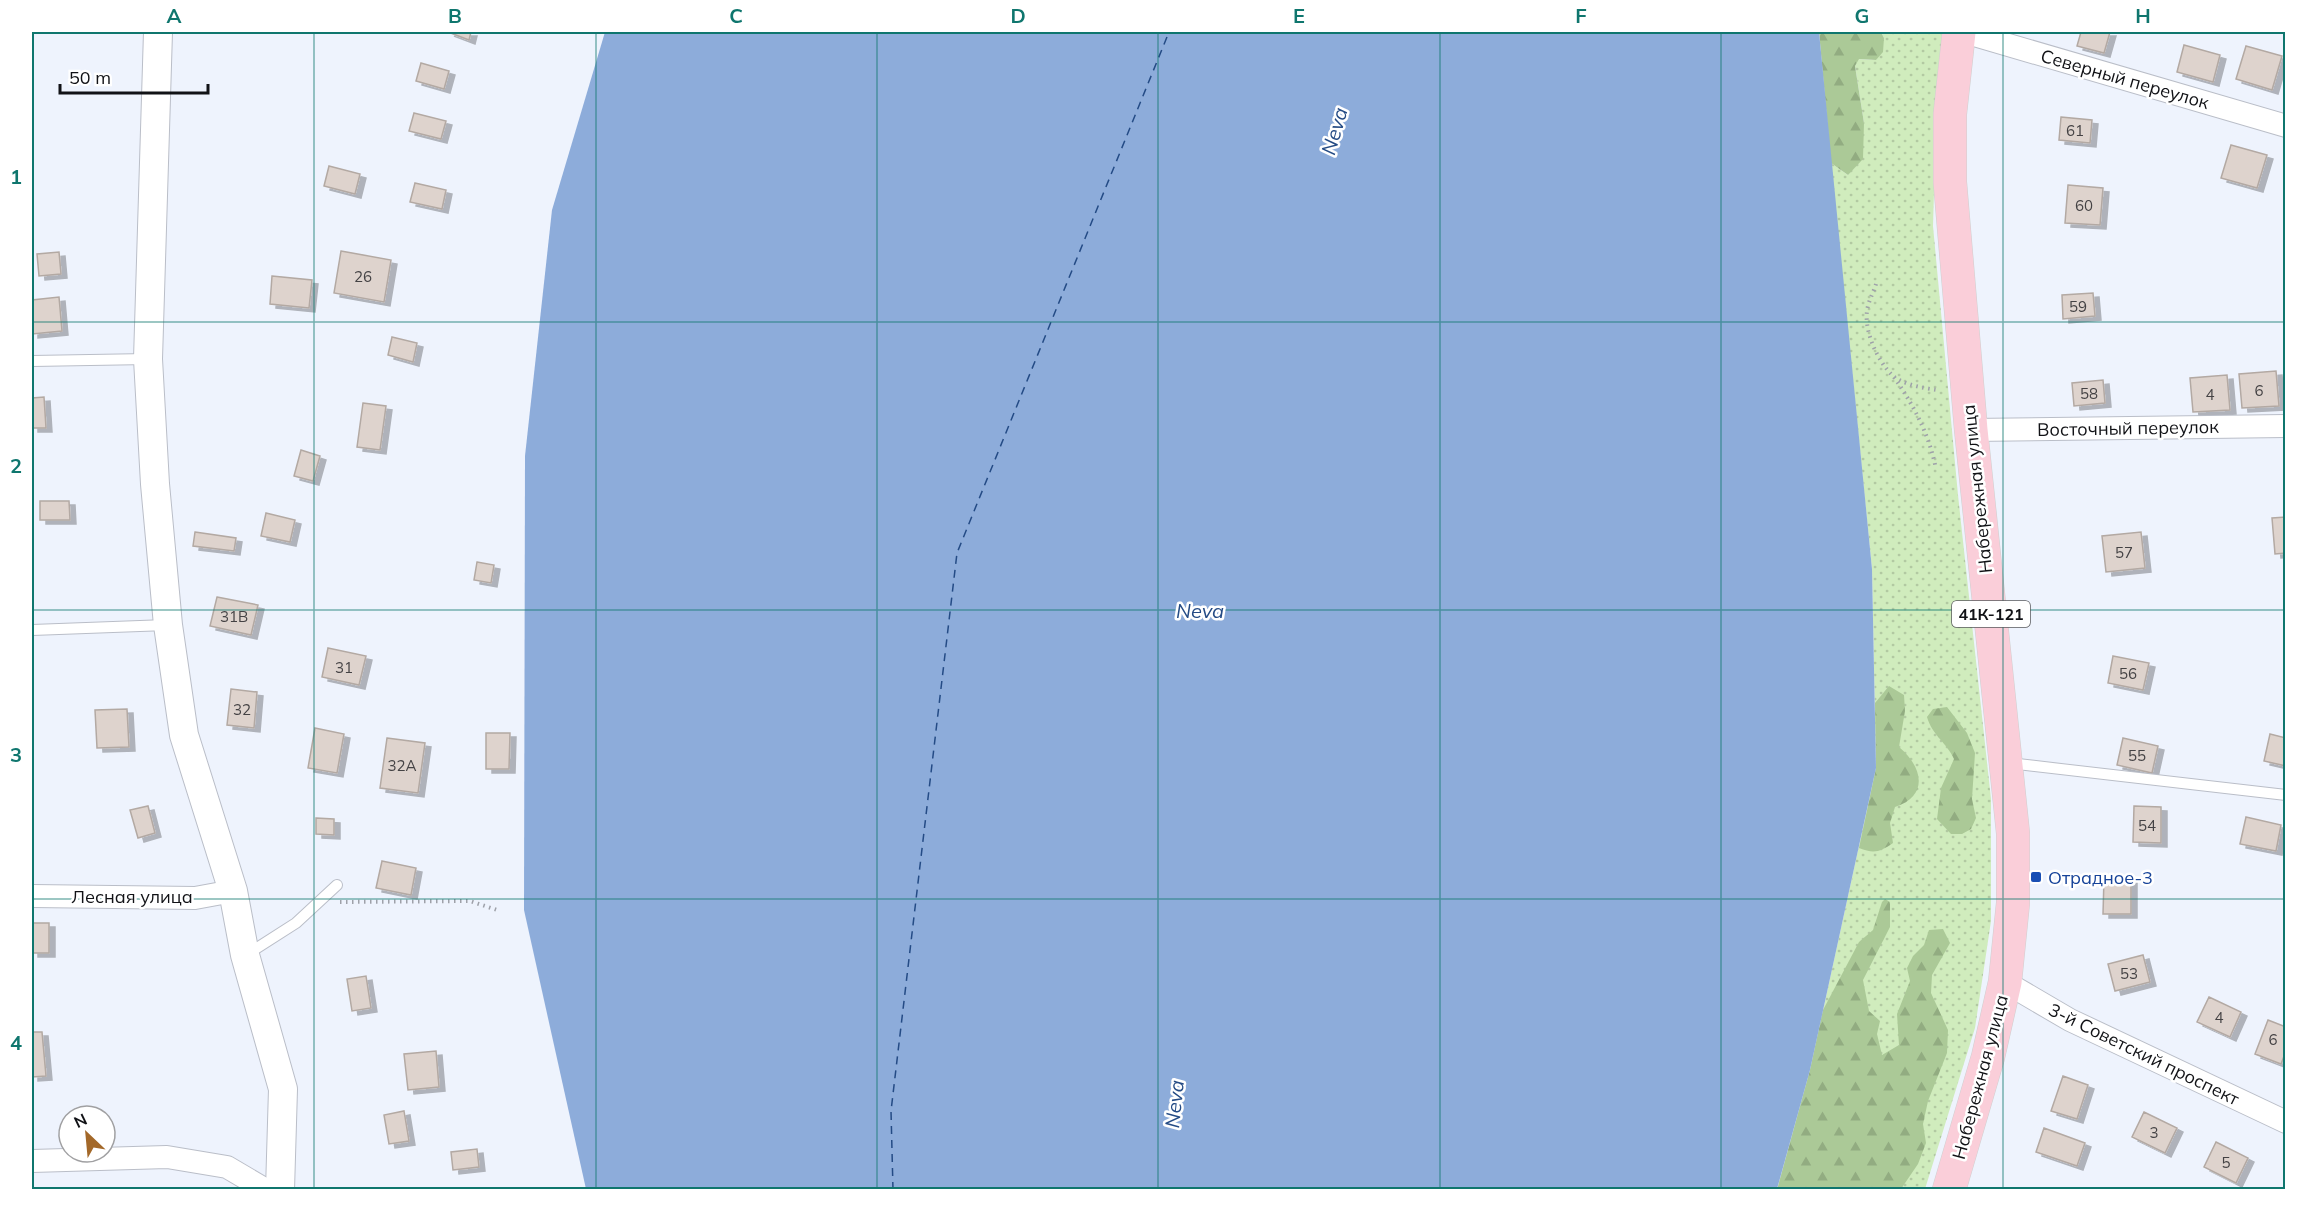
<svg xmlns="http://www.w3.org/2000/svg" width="2317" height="1221" viewBox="0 0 2317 1221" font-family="Mulish,sans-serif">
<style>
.grass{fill:url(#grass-dots)}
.forest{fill:url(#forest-firs)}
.water{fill:#8dacda}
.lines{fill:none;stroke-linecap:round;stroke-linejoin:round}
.ferry{stroke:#244b85;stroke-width:1.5;stroke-dasharray:8 6;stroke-linecap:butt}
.building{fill:#ded3cd;stroke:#b3a9a3;stroke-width:1.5;filter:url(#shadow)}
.service-casing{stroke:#babec8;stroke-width:12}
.minor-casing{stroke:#babec8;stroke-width:24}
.tertiary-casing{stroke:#babec8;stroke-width:30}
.primary-casing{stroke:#cfd0d0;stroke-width:34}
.path{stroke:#9ea1a9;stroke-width:4;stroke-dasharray:1.5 4.5;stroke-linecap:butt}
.service{stroke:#fff;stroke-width:10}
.minor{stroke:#fff;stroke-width:22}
.tertiary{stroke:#fff;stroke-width:28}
.primary{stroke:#faced9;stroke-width:33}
.grid{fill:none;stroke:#0f766e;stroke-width:1.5;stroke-opacity:0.55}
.transit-dot{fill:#1a4fb4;stroke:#fff;stroke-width:2}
.labels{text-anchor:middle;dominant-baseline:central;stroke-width:5;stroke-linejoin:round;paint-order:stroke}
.number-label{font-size:15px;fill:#444244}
.shield{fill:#fff;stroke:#58595c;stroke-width:1.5}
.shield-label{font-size:16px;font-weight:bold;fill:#111216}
.street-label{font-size:18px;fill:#111216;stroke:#fff}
.transit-label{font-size:18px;fill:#164399;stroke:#fff;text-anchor:start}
.water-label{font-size:20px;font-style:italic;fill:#244b85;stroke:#fff}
.neatline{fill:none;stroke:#0f766e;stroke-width:2}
.grid-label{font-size:20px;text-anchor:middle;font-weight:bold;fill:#0f766e}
</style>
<defs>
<pattern id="grass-dots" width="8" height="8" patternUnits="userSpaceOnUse" patternTransform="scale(1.5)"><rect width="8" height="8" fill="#d0ecbd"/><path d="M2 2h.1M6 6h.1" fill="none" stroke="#b2c9a2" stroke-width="1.8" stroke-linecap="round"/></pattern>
<pattern id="forest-firs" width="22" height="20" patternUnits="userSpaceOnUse" patternTransform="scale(1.5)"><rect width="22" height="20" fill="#abc997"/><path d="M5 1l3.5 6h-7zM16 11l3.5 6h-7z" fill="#92ac81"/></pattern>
<filter id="shadow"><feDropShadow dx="6" dy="4" stdDeviation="0" flood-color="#0004"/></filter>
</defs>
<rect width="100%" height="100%" fill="#eef3fd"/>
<path class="grass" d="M1881 32H1944L1937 88 1933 226 1958 495 1991 799V921L1975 1028 1925 1189 1777 1190 1810 1070 1876 768 1872 569 1831 163 1848 175 1864 123 1855 66 1858 59 1876 60 1884 38Z"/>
<path class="forest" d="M1819 32H1881L1884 38 1883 52 1876 60 1859 59 1855 66 1864 123 1863 159 1848 175 1831 163Z
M1889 686 1904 695 1905 711 1899 747C1923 767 1929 796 1895 807L1890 823 1893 843C1880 852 1874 854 1859 848L1876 768 1875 703Z
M1947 707 1967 733 1975 753 1972 799 1976 818 1971 829 1962 834H1951L1937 819 1941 788 1954 759C1947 743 1932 735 1927 717L1933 709Z
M1885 899 1890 902V927L1863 980 1869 1011 1880 1021 1877 1034 1882 1055 1899 1045 1897 1014 1910 981 1907 968 1913 956 1924 945 1929 930 1943 929 1950 943 1932 975 1931 993 1948 1030 1947 1053 1928 1101 1923 1124 1926 1143 1918 1164 1901 1189 1777 1190 1810 1070 1823 1010 1859 942 1873 930 1882 902Z"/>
<path class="water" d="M605 32H1819L1872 569 1876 768 1810 1070 1777 1189H586L524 910 525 456 552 210Z"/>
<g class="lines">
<path class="ferry" d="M893 1190 891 1111 957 553 1169 32"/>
</g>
<path class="building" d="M448 32H471L469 40Z
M2081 32H2110L2104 53 2077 46Z
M2184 45 2220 55 2213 82 2177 72Z
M2246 46 2282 56 2272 90 2236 79Z
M421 63 449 71 444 89 416 81Z
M414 113 446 121 441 139 409 131Z
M2061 117 2092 120 2090 143 2059 140Z
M2231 145 2267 155 2257 188 2221 178Z
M329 166 360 174 355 194 324 186Z
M415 183 446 190 442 209 410 202Z
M2068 185 2103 188 2100 225 2065 223Z
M341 251 391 260 384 302 334 293Z
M59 252 61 274 39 276 37 254Z
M272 276 312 280 309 308 270 304Z
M2093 293 2095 316 2063 319 2062 295Z
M59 297 62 331 32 334V300Z
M392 337 417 343 413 362 388 355Z
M2276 371 2279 406 2242 408 2239 374Z
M2227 375 2230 410 2193 412 2190 378Z
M2103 380 2105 403 2074 406 2072 383Z
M44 397 46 428H32V398Z
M363 403 386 406 380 450 357 447Z
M301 450 320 456 313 481 294 476Z
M40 501H69L70 520H40Z
M266 513 295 520 290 542 261 536Z
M2286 517V553L2275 554 2272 518Z
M195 532 236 538 234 551 193 546Z
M2141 532 2145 568 2106 572 2102 536Z
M477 562 494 565 491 583 474 580Z
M217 597 258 605 251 635 210 626Z
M328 648 366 656 359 685 322 677Z
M2113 656 2149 663 2143 690 2108 683Z
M231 689 257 692 254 728 227 725Z
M127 709 129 747 97 748 95 710Z
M315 728 344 734 337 773 308 768Z
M486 733H510L509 769H486Z
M2270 734 2286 738V766L2264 761Z
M387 738 425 743 418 793 380 788Z
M2123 738 2158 746 2152 773 2117 765Z
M148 806 155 833 138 838 130 810Z
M2134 806 2161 807V843L2133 842Z
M2246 817 2281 825 2276 851 2240 844Z
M316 818 334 819V835L316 834Z
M382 861 416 868 411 895 376 888Z
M2104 878H2131V914H2103Z
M32 923H49V953H32Z
M2143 955 2150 982 2115 991 2108 964Z
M366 976 371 1008 352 1011 347 979Z
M2209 997 2241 1012 2230 1037 2197 1022Z
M2268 1020 2286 1027V1051L2281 1064 2255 1054Z
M32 1032H42L46 1076 32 1077Z
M436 1051 439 1087 408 1090 404 1054Z
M2063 1076 2088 1085 2077 1119 2051 1111Z
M404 1111 409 1141 389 1144 384 1115Z
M2144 1112 2177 1128 2165 1153 2132 1137Z
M2044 1128 2085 1143 2077 1166 2036 1152Z
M2216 1142 2248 1158 2236 1183 2204 1167Z
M477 1149 479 1167 453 1170 451 1152Z"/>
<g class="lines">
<defs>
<path id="service" d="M32 361 148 359
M32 630 167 625
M2009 763 2286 795
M246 955 296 923 337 885"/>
<path id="minor" d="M1964 32 2286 126
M1971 430 2286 426
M32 896 195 898 233 891
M2005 982 2070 1020 2286 1122
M32 1161 167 1157 227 1167 266 1190"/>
<path id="tertiary" d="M158 32 148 359 155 484 168 625 184 735 233 891 245 955 283 1089 280 1190"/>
<path id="primary" d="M1949 1190 1988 1057 2005 982 2013 903V833L1971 430 1950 182V114L1959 32"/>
</defs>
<use href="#service" class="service-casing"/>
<use href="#minor" class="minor-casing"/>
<use href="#tertiary" class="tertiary-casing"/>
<use href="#primary" class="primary-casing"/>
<path class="path" d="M1876 284C1874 291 1870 298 1868 306 1862 328 1877 360 1892 375 1903 385 1924 388 1937 390
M1894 377C1914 406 1929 434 1936 469
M340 902 470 901 500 911"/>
<use href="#service" class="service"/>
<use href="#minor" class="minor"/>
<use href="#tertiary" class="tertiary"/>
<use href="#primary" class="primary"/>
</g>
<path class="grid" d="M314 32V1190M596 32V1190M877 32V1190M1158 32V1190M1440 32V1190M1721 32V1190M2003 32V1190M32 322H2286M32 610H2286M32 899H2286"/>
<rect class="transit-dot" x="2030" y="871" width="12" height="12" rx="3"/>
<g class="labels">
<g class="number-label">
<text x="2075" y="130">61</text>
<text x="2084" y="205">60</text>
<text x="363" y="276">26</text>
<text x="2078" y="306">59</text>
<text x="2259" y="390">6</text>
<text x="2089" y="393">58</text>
<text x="2210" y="394">4</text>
<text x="2124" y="552">57</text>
<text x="234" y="616">31В</text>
<text x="344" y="667">31</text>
<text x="2128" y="673">56</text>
<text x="242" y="709">32</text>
<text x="2137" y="755">55</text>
<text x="402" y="765">32А</text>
<text x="2147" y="825">54</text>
<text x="2129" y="973">53</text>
<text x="2219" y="1017">4</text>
<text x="2273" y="1039">6</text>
<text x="2154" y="1132">3</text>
<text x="2226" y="1162">5</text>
</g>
<rect class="shield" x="1952" y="601" width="78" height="26" rx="4.5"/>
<g class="shield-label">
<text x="1991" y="614">41К-121</text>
</g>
<g class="street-label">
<text transform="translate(2125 79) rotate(16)">Северный переулок</text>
<text transform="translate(2128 428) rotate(-1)">Восточный переулок</text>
<text transform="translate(1977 489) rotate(-96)">Набережная улица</text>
<text x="132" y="896">Лесная улица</text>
<text transform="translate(2144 1054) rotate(26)">3-й Советский проспект</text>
<text transform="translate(1980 1077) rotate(-75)">Набережная улица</text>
</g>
<g class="transit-label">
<text x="2048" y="877">Отрадное-3</text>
</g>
<g class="water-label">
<text transform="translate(1334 131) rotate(-74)">Neva</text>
<text x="1200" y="610">Neva</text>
<text transform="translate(1174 1104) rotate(-84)">Neva</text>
</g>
</g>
<rect width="2317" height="1221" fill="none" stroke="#ffffff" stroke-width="66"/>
<g transform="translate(87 1134) rotate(334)"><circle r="28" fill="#ffffff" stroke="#a0a0a2" stroke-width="1.5"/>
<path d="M0-4.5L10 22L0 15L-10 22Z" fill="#a36829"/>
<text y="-9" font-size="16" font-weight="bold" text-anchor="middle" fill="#111216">N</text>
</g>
<path d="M60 84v9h148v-9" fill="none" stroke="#111216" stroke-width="3"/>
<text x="69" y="84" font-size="18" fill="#111216" stroke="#ffffff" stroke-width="4.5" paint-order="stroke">50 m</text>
<rect x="33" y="33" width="2251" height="1155" class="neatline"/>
<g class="grid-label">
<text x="174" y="23">A</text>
<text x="455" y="23">B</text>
<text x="736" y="23">C</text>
<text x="1018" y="23">D</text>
<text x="1299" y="23">E</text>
<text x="1581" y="23">F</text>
<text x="1862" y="23">G</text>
<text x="2143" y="23">H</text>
<text x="16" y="184">1</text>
<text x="16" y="473">2</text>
<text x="16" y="762">3</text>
<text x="16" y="1050">4</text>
</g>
</svg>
